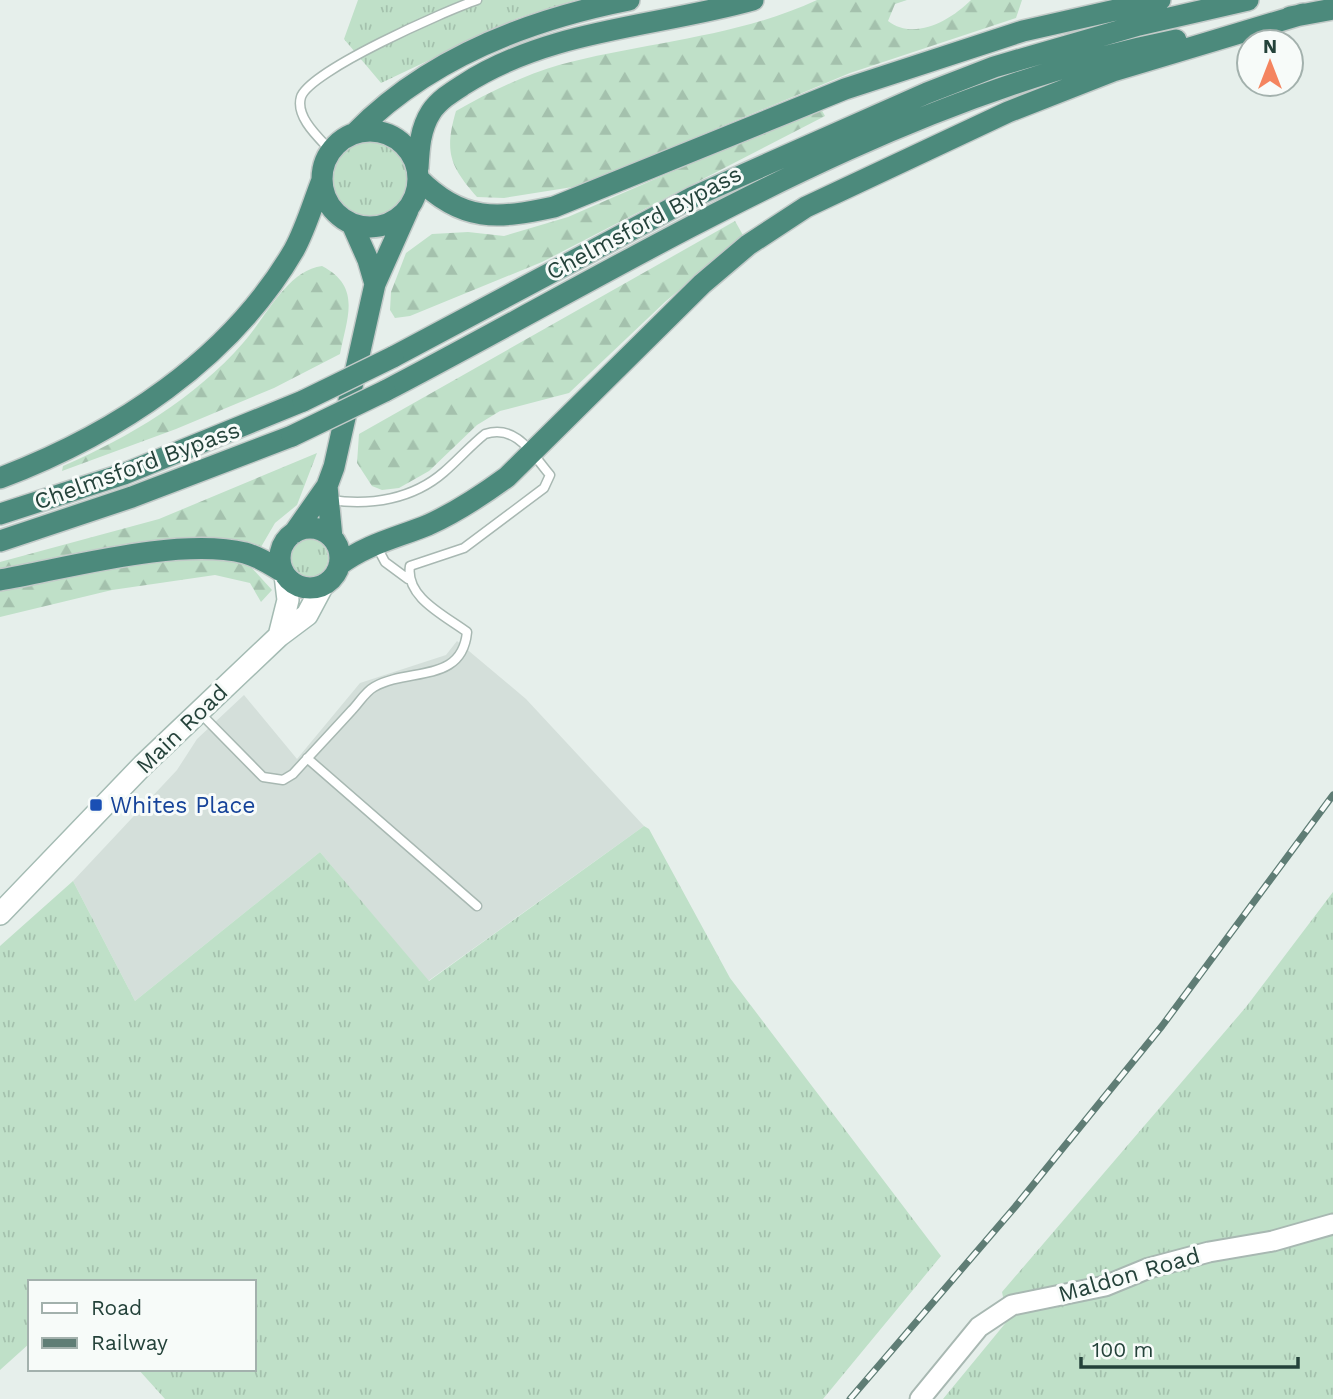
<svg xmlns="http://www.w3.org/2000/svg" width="1333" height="1399" viewBox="0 0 1333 1399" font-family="'Work Sans',sans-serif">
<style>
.built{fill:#d4dfda}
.grass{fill:url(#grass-tufts)}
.forest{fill:url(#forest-firs)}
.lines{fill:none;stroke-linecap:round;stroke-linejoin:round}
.service-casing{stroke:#a8b8b2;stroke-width:11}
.tertiary-casing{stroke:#a8b8b2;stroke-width:23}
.secondary-casing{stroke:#a4bbb3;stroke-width:24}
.trunk-casing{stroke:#c2cac8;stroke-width:24}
.service{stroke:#fff;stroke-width:8}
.tertiary{stroke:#fff;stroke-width:19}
.secondary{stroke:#fff;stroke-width:21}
.trunk{stroke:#4c8a7c;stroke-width:21}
.rail-casing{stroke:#5f7d75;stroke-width:7}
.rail{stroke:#f7fbf9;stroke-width:4.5;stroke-dasharray:13;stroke-linecap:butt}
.trunk-bridge-casing{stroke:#c2cac8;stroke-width:24;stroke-linecap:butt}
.trunk-bridge{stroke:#4c8a7c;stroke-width:21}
.transit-dot{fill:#1a4fb4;stroke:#f7fbf9;stroke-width:2.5}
.labels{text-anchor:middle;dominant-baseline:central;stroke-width:6;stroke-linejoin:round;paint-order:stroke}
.street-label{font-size:23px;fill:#24423a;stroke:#f7fbf9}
.transit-label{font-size:23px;fill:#164399;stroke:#f7fbf9;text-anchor:start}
</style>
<defs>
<pattern id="grass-tufts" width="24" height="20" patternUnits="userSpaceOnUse" patternTransform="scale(1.75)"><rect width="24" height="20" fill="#bfe0c8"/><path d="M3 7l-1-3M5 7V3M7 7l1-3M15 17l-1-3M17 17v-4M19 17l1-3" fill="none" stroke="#a4c1ad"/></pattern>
<pattern id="forest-firs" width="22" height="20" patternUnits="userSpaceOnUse" patternTransform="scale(1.75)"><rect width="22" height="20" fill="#bfe0c8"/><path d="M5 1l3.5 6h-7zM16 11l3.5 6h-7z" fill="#a4c1ad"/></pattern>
</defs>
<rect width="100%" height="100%" fill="#e6efeb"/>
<path class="built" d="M457 641 526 699 644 826 428 981 320 852 135 1001 73 881 177 770 197 739 244 695 297 759 360 683 446 655Z"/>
<path class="grass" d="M358 0H576L518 18 381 83 344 39Z
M332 178a38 38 0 1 1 76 0a38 38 0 1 1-76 0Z
M290 558a19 19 0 1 1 38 0a19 19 0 1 1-38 0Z
M644 826 649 829 730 978 941 1256 823 1399H165L138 1369H254V1282H30V1343L0 1370V946L73 881 135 1001 320 852 429 981Z
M1333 892V1399H943L1008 1320 1002 1292 1246 1007Z"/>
<path class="forest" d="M817 0H907L895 4 888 21C914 41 950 21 971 0H1022L1016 18 850 73 579 186 504 198 477 197C450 166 444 152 456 111 488 93 524 75 559 65 644 42 735 38 817 0Z
M820 107 825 116 542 262 410 316 395 318 390 310 391 292 406 253 432 234 468 232 504 236 568 217Z
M735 221 744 237 666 301 569 393 500 411 477 425 429 471 399 488 382 490 372 486 357 463 359 434Z
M322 266C362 287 347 317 340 354L274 388 176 429 62 471 63 466C130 437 195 398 243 343 265 319 287 270 322 266Z
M317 453 297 505 275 523 250 566 272 590 261 602 250 583 215 575 112 590 0 617V562L159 519Z"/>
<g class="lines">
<defs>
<path id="service" d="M331 151C319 138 295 117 301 97 309 71 447 10 477 0
M376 545 385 562 408 579
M199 712 263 777 283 780 293 774C313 752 332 732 352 710 359 703 365 692 374 687 409 667 462 684 467 632 444 615 405 597 410 566L464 548 544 488 550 475C532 454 517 424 485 434 470 446 458 460 444 472 413 499 371 506 331 500
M307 758 477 906"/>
<path id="tertiary" d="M920 1399 979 1327 1012 1305 1105 1286 1149 1268 1209 1252 1273 1241 1333 1224"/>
<path id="secondary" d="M279 636 288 600 285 575
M0 914 143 765 279 636 307 615 323 585"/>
<path id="trunk" d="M1290 17 1333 9
M322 179a48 48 0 1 1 96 0a48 48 0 1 1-96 0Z
M355 133C428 58 528 20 629 0
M418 168C419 149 420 129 431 112 439 100 452 92 463 85 549 29 657 27 753 0
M418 178C462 223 498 219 554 207L845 89 1023 31 1160 0
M352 224 368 260 375 284
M393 357 693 197 927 93 994 67 1139 25 1248 0
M385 391C640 258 890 97 1176 40
M0 478C116 434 230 360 294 250 306 228 313 203 322 180
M327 486 332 538
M0 514 124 474 303 401
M280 558a30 30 0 1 1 60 0a30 30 0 1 1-60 0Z
M294 533 327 486 334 467 375 284 408 210
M0 541 132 497 292 436
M339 565C367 544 396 538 428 525 457 512 481 496 507 477L702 284 748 245 806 207 1008 112 1113 71 1303 14
M0 580C68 568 179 537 245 553 260 557 271 565 283 572"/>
</defs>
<use href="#service" class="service-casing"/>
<use href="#tertiary" class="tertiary-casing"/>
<use href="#secondary" class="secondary-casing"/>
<use href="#trunk" class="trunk-casing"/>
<use href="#service" class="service"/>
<use href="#tertiary" class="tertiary"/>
<use href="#secondary" class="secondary"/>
<use href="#trunk" class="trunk"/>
<defs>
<path id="rail" d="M850 1399 1015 1207 1162 1026 1333 795"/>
</defs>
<use href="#rail" class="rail-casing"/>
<use href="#rail" class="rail"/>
<defs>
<path id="trunk-bridge" d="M303 401 393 357
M292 436 385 391"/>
</defs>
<use href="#trunk-bridge" class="trunk-bridge-casing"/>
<use href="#trunk-bridge" class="trunk-bridge"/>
</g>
<rect class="transit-dot" x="89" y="798" width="14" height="14" rx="3.5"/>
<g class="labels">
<g class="street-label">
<text transform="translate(644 223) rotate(-28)">Chelmsford Bypass</text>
<text transform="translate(137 466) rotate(-20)">Chelmsford Bypass</text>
<text transform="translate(182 729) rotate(-44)">Main Road</text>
<text transform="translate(1129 1275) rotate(-16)">Maldon Road</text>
</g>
<g class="transit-label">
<text x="110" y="805">Whites Place</text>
</g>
</g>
<rect x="28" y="1280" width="228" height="91" fill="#f7fbf9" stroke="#a3b1ad" stroke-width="2"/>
<rect x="42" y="1303" width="35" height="10" fill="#ffffff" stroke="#a3b1ad" stroke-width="2"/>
<text x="91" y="1315" font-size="21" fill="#24423a">Road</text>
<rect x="42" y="1338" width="35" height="10" fill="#5f7d75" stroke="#a3b1ad" stroke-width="2"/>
<text x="91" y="1350" font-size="21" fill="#24423a">Railway</text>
<g transform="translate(1270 63)"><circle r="33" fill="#f7fbf9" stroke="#a3b1ad" stroke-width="2"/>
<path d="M0-5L12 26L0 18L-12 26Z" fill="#f4845f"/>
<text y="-10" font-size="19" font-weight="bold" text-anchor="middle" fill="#24423a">N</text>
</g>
<path d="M1081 1357v10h217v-10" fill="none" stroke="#24423a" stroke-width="3.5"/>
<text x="1092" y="1357" font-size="21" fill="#24423a" stroke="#f7fbf9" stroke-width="5" paint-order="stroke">100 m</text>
</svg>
